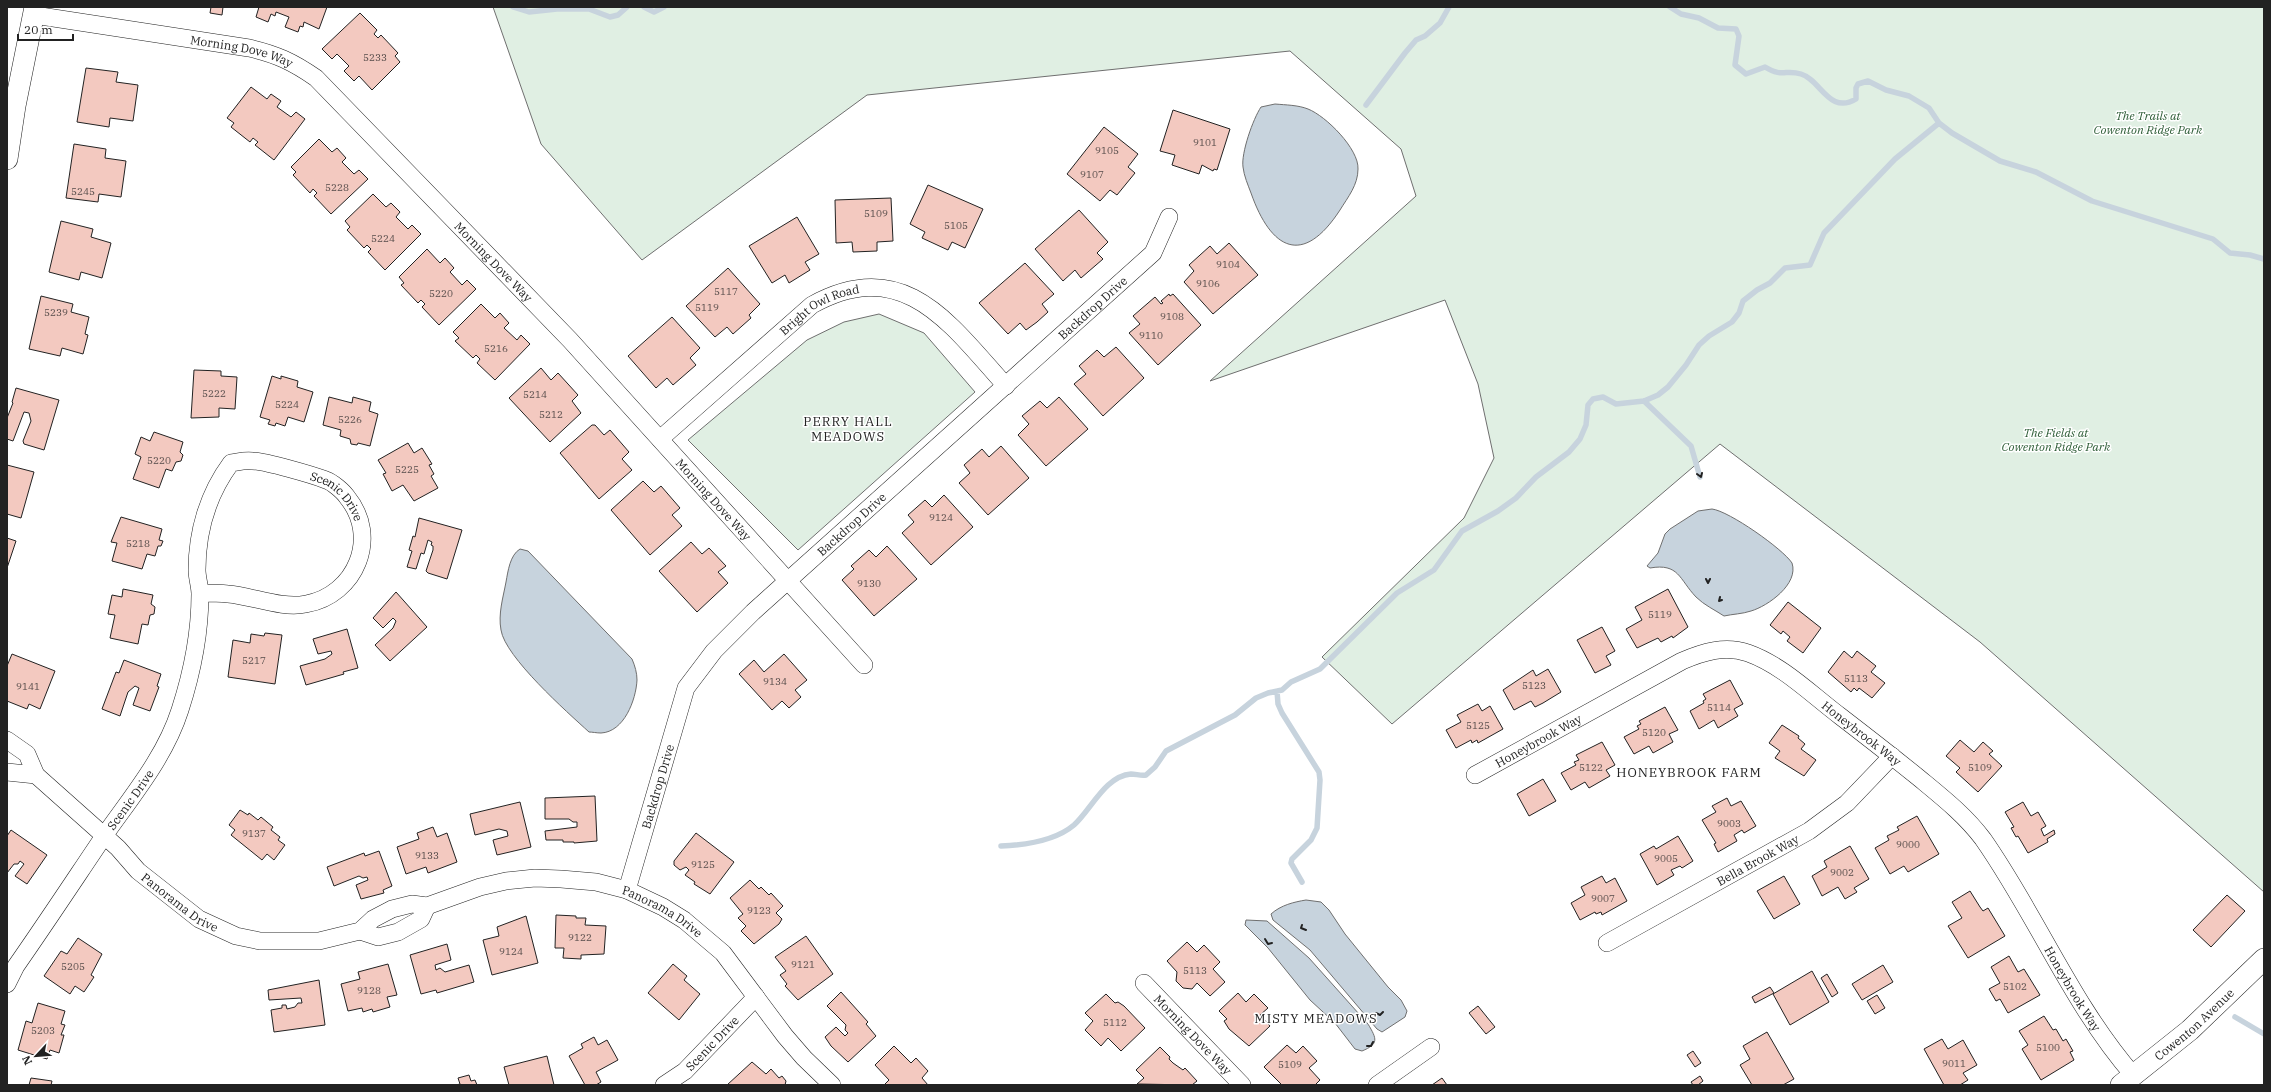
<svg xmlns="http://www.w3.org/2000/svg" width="2271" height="1092" viewBox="0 0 2271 1092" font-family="'IBM Plex Serif',serif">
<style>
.green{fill:#e0efe3;stroke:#6f6f6f}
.water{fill:#c7d3dd;stroke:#6f6f6f}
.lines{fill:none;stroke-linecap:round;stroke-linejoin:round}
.stream{stroke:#c7d3dd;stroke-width:5.5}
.building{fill:#f3c9c0;stroke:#222}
.minor-casing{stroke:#222;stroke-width:18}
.tertiary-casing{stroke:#222;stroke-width:22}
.minor{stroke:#fff;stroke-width:17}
.tertiary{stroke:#fff;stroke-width:21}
.wall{stroke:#222;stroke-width:2}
.labels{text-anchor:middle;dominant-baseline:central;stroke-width:3;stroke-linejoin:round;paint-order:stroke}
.number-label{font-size:10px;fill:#564c4a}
.street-label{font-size:12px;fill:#222;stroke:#fff}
.park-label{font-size:12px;font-style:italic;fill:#2f5e38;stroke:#fff}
.neighbourhood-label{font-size:13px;letter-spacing:1px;fill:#222;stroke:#fff}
</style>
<rect width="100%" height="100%" fill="#fff"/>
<path class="green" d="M493 7H2264V892L1980 642 1720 444 1392 724 1322 657 1464 518 1494 458 1478 384 1445 300 1210 381 1416 196 1401 149 1290 51 867 95 642 260 541 144Z
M879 314 924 333 975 392 798 550 688 440 807 340 844 322Z"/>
<path class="water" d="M1275 104C1286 105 1298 105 1308 109 1326 116 1359 149 1358 169 1358 185 1348 197 1340 210 1303 267 1271 250 1251 193 1248 185 1244 176 1243 167 1241 153 1253 119 1261 107Z
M1712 509C1729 511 1783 549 1792 563 1799 584 1768 606 1751 611 1742 614 1733 614 1724 616 1715 610 1704 605 1696 597 1679 579 1679 563 1650 568L1647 566 1658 553 1665 534 1670 529 1698 511Z
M520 549 528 551 632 659C635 666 637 673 637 680 636 700 624 732 601 733 597 733 592 732 589 732 567 712 505 657 501 630 498 614 503 598 506 582 508 571 510 555 520 549Z
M1306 900 1321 902 1329 910 1345 934 1388 987 1401 1000 1407 1011 1405 1017 1382 1032 1377 1029 1310 950 1273 920 1271 914C1281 905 1294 902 1306 900Z
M1246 920 1267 921 1309 958 1368 1024C1377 1039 1379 1044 1362 1051L1355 1049 1335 1023 1310 1000 1268 948 1245 925Z"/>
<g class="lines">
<path class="stream" d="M513 7 529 12 557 9H589L610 17 618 15 627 7
M644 7 654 12 664 7
M1670 7 1681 14 1699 18 1718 28 1736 29 1739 36 1735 65 1746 74 1765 67C1783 78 1785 69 1801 74 1821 80 1829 115 1856 99V88L1858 84 1868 81 1886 90 1909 96 1929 108 1939 123 1952 133 2000 161 2036 172 2092 201 2213 239 2230 253 2250 255 2264 259
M1366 105 1405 53 1416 40 1425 36 1440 23 1449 7
M1644 401 1691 446 1700 477
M1277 691 1278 704 1282 713 1319 772 1320 780 1317 828 1311 840 1292 859 1291 863 1302 882
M1001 846C1026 845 1055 841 1074 825 1091 810 1105 776 1131 774 1136 774 1141 776 1146 775L1155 767 1166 751 1235 715 1256 698 1268 693 1282 690 1291 682 1320 669 1397 593 1434 570 1462 531 1498 511 1516 498 1536 477 1569 452 1580 439 1586 425 1588 405 1593 399 1603 397 1616 404 1644 401 1658 395 1668 387 1686 365 1699 345 1709 336 1732 322 1739 313 1743 301 1757 290 1770 283 1785 268 1810 265 1824 233 1895 159 1939 123
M2235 1017 2264 1034"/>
</g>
<path class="building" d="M211 7H223L222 15 210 13Z
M259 7H327L319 29 304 22 303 27 300 26 298 32 285 27 289 17 276 12 275 16 271 14 268 22 256 17Z
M360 13 377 30 374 34 378 38 381 35 398 53 395 56 400 62 372 90 359 76 354 81 344 71 349 66 337 54 332 59 322 49Z
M86 68 118 72 116 82 138 85 133 121 110 118 109 127 77 122Z
M251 87 267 99 271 94 281 101 277 107 291 117 296 112 305 119 274 160 255 145 258 142 253 138 250 142 231 127 234 123 227 118Z
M1173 110 1230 129 1217 170 1214 169 1213 171 1202 165 1199 174 1172 165 1175 155 1160 151Z
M1104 127 1138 154 1128 167 1135 173 1117 195 1110 190 1100 201 1067 174Z
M319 139 332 152 337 148 346 158 342 162 354 174 359 170 368 179 331 214 314 196 317 193 313 189 310 193 293 175 296 172 291 167Z
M74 144 106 149 105 158 126 161 121 197 99 194 98 202 66 198Z
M928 185 983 209 965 248 952 242 948 250 922 238 925 232 910 224Z
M373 194 386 207 391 203 400 212 396 217 408 229 412 225 421 234 385 270 368 252 371 249 367 245 364 248 347 230 350 227 345 221Z
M891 198 893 241 877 242V251L853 252 852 242 836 243 835 200Z
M1079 210 1108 242 1097 253 1103 259 1081 278 1075 270 1063 281 1035 249Z
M797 217 819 254 805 262 810 270 789 283 785 275 772 283 749 246Z
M61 221 93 229 91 237 111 243 102 278 81 272 79 280 49 272Z
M1229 243 1258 275 1213 314 1184 282 1194 271 1189 265 1210 246 1217 254Z
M427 249 440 263 445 258 454 268 450 272 462 285 467 280 476 289 439 325 422 307 425 304 421 300 418 303 401 285 404 283 399 277Z
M1025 263 1054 294 1042 304 1048 312 1037 322 1026 330 1020 323 1008 334 979 303Z
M728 268 760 304 749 315 751 318 733 334 727 327 715 337 686 306Z
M1169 294 1170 296 1173 294 1201 325 1158 365 1129 333 1140 324 1133 316 1155 297 1161 304 1163 303 1161 301Z
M41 296 73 304 71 312 89 317 85 334 88 335 83 354 62 348 60 356 29 349Z
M481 304 495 318 500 313 509 323 504 328 517 340 521 335 530 344 495 380 477 363 480 359 476 355 473 358 455 341 459 338 453 332Z
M672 317 700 348 690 358 696 365 673 385 667 378 656 388 628 356Z
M1116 347 1144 378 1103 416 1074 384 1086 374 1079 366 1097 350 1104 357Z
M541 368 551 380 558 373 578 395 572 401 581 413 550 442 509 398Z
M194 370 221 371V376L237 377 235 409 219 408V417L191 418Z
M272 376 281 379V376L298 381 297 387 313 392 304 422 288 417 285 426 276 423 275 426 268 424 270 420 260 417Z
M16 388 59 400 44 450 24 444 23 441 31 421 29 413 24 412 13 441 7 439V418L13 403 12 402Z
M329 397 352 403 353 397 371 402 369 411 378 414 370 446 358 443 357 445 351 444 350 439 340 436 341 430 323 425Z
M1059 397 1088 429 1046 466 1018 435 1029 424 1022 416 1040 401 1047 408Z
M592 425H595L604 435 610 430 629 452 622 459 632 470 599 499 560 453Z
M154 432 183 442 180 452 183 455 181 461 176 462 172 471 166 469 159 488 133 479 141 457 135 454 141 437 150 441Z
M408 443 414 453 422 448 432 464 429 465 434 474 431 476 438 488 414 501 403 485 392 491 383 474 386 473 378 460Z
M1001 446 1029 478 988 515 959 483 970 473 964 465 982 449 989 457Z
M7 465 34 472 21 518 7 514Z
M643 481 654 492 661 486 680 508 672 515 682 526 650 555 611 510Z
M944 495 973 527 931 565 902 533 914 522 908 515 925 500 932 507Z
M121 517 162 529 159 540 163 541 161 546H158L155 556 147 554 142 569 112 561 117 543 111 542Z
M419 518 462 530 447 579 428 573 426 571 433 550V546L431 545 432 542 428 540 424 554 421 553 416 569 407 567 412 551 409 550 413 536 415 537Z
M7 538 16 541 7 568Z
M691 542 702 554 709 548 726 566 718 572 728 583 697 612 659 571Z
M887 546 917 579 874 616 842 580 854 569 851 566 869 550 876 557Z
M123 589 153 595 151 604 155 607 154 614 150 615 148 625 142 624 138 644 110 638 115 615 108 614 112 595 122 597Z
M1668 589 1688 627 1673 638 1672 636 1661 642 1658 638 1637 648 1626 629 1642 620 1635 607Z
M396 592 427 627 390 661 375 645 393 628 396 621 393 618 383 628 373 618Z
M1788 602 1821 628 1803 653 1787 641 1790 637 1783 631 1781 634 1770 625Z
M1602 627 1615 651 1606 656 1611 665 1595 673 1577 640Z
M347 629 358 668 343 672 344 674 306 685 300 666 325 659 332 654 331 651 318 654 313 639Z
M265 633 282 635 275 684 228 677 233 640 250 643 251 634 264 636Z
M1844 651 1852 658 1857 651 1876 666 1871 672 1885 683 1872 698 1859 688 1857 691 1854 688 1851 692 1828 672Z
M12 654 55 671 40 709 29 704 27 709 7 701V666Z
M784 654 807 680 795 690 801 697 789 708 782 701 772 710 739 674 754 660 764 672Z
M124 660 161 674 157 686 159 687 150 711 133 705 139 688 135 686 128 692 120 716 102 709 116 672 119 673Z
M1548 669 1561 692 1543 703 1535 707 1531 701 1514 710 1503 690 1533 670 1536 676Z
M1730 680 1743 704 1734 709 1738 716 1718 728 1714 720 1699 729 1690 711 1704 703 1703 701 1706 699 1703 694Z
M1478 704 1482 711 1490 706 1503 729 1478 743 1477 740 1472 743 1471 740 1456 748 1446 730 1461 722 1457 715Z
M1665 707 1678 730 1669 734 1673 742 1653 753 1649 746 1634 754 1624 737 1639 729 1637 726 1641 724 1639 721Z
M1782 725 1799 736 1798 738 1805 744 1801 749 1816 760 1804 776 1775 758 1780 751 1769 743Z
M1960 740 1974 752 1983 742 1993 751 1989 754 2002 766 1978 792 1956 772 1960 768 1946 756Z
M1602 742 1615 765 1606 770 1610 776 1589 788 1585 782 1571 790 1561 773 1576 765 1574 762 1579 760 1576 755Z
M1543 779 1556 801 1529 816 1517 794Z
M595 796 597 841 574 843V842H563V840H546L545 831 577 827V822H573L569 819H545V798Z
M1727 798 1731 806 1741 801 1756 826 1744 833 1742 830 1734 835 1737 841 1718 852 1714 844 1716 843 1702 820 1716 812 1712 806Z
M520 802 531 847 497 855 493 840 508 836 507 831 499 829 475 835 470 814Z
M2023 802 2031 816 2038 812 2046 826 2041 829 2044 836 2054 830 2055 834 2047 839 2048 842 2028 853 2018 836 2016 837 2011 828 2014 827 2005 812Z
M240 810 248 815 249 813 258 820 261 817 273 827 271 830 280 837 278 840 285 845 274 860 267 854 262 860 231 835 235 830 229 825Z
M1917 816 1939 854 1908 872 1904 866 1890 874 1875 848 1889 840 1887 836 1899 830 1897 827Z
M433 827 437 837 447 833 457 862 428 873 426 867 406 874 397 847 419 839 417 833Z
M11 830 47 855 27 884 15 876 24 864 20 861 18 864H14L7 873V836Z
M696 833 734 862 710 894 694 884 695 882 685 875 689 870 686 867 680 870 674 865V861Z
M1678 836 1693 861 1682 868 1680 866 1671 870 1674 875 1657 885 1640 854 1654 846 1656 849Z
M1850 846 1869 879 1854 888 1857 892 1845 899 1838 887 1822 896 1812 876 1827 867 1824 861Z
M379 851 392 886 383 890 384 893 361 899 356 885 368 880 367 877 363 878 359 876 334 886 327 867 364 853 365 856Z
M1602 876 1606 883 1615 878 1627 901 1602 915 1601 912 1596 914 1595 912 1580 920 1571 903 1585 895 1581 887Z
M1784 876 1800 904 1774 919 1757 891Z
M750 880 759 889 761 887 769 895 771 893 783 906 776 913 782 919 779 924 754 944 741 931 746 926 738 918 743 914 730 898Z
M1970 891 1980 907 1983 911 1988 908 2005 936 1968 958 1948 926 1962 918 1952 902Z
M2227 895 2245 911 2211 947 2193 930Z
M556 915 576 916V918H586L585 925 606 926 604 954 581 955V959L563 958 564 948H555Z
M526 916 538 963 492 975 483 940 499 936 497 927Z
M806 936 833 974 798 1000 785 986 787 984 780 975 786 971 775 957Z
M78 938 102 954 91 975 94 977 84 992 75 986 70 994 44 976 61 951 67 954Z
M1187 942 1197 952 1204 945 1220 962 1213 969 1225 982 1210 996 1197 983 1192 989 1183 988 1176 981 1177 972 1167 961Z
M447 944 451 960 435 965 436 970 440 968 445 972 469 965 474 982 437 993 436 990 421 994 410 955Z
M2009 956 2018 972 2024 969 2040 995 2008 1013 2000 999 1996 1001 1989 989 2000 983 1991 967Z
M388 964 397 995 387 997 390 1007 373 1012 372 1009 363 1012 362 1008 348 1011 341 984 360 979 358 972Z
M673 964 687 976 684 980 700 994 679 1020 648 993Z
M1883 965 1893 982 1862 1000 1852 984Z
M1812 971 1829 1002 1790 1025 1773 994Z
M1827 974 1838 993 1832 997 1821 978Z
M319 980 325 1025 274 1032 271 1010 282 1008V1005H286L287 1009 295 1007 298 1003H302L301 998 269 1000 268 990Z
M1770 987 1774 993 1755 1003 1752 997Z
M841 992 868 1022 866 1024 876 1036 848 1062 831 1046 825 1037 836 1027 845 1036 848 1033 845 1030 846 1025 827 1006Z
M1238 993 1246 1002 1254 994 1268 1008 1260 1015 1270 1026 1249 1046 1229 1029 1224 1021 1227 1019 1219 1011Z
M1106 994 1115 1003 1118 1002 1124 1006 1145 1028 1121 1051 1108 1038 1101 1046 1085 1030 1093 1021 1085 1013Z
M1877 995 1885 1008 1875 1014 1867 1001Z
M38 1003 65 1011 61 1024 65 1025 61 1035H64L59 1053 50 1050 47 1059 18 1050 26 1021 32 1023Z
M1478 1006 1495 1027 1486 1034 1469 1013Z
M2044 1016 2053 1030 2056 1029 2063 1041 2066 1039 2073 1051 2070 1052 2074 1060 2041 1080 2022 1049 2028 1045 2019 1031Z
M1767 1032 1794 1079 1783 1085H1752L1740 1065 1750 1059 1743 1046Z
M594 1037 598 1045 607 1040 618 1060 596 1072 601 1082 596 1085H585L569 1056 583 1048 581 1044Z
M1942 1039 1948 1049 1963 1040 1977 1065 1963 1073 1968 1080 1960 1085H1944L1924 1049Z
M1287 1045 1296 1053 1303 1046 1317 1061 1309 1068 1320 1080 1315 1085H1282L1264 1067Z
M894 1046 911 1063 916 1058 928 1071 922 1078 928 1085H884L889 1080 875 1065Z
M1160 1047 1170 1057 1169 1059 1173 1063 1183 1070 1185 1068 1197 1081 1192 1085 1137 1084 1144 1078 1136 1070Z
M1693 1051 1701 1063 1695 1067 1687 1055Z
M547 1056 554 1085H509L504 1067Z
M752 1062 766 1074 771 1069 779 1078 782 1076 786 1081 785 1085H727Z
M469 1075 471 1081 475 1080 477 1085H456L460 1084 458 1078Z
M1700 1076 1703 1081 1698 1085H1693L1691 1082Z
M31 1078 52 1081 51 1085H29Z
M1442 1078 1447 1085H1432Z"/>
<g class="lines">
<defs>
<g id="minor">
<path id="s1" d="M34 15 249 48C276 54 293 62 316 78L570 340 864 665"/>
<path id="s2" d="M660 439 812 305C904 254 950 324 1006 386"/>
<path id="s3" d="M7 740 27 754 36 775 118 848 138 871 199 919 236 936 260 941H319L360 931 373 919 392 909 412 904 427 906 480 887 506 881 535 878 561 879 596 882 627 890 663 907 684 920 723 953 785 1036 804 1058 832 1085"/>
<path d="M7 772 36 775"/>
<path id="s4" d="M1475 775 1682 661C1703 652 1725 645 1748 653 1782 665 1811 694 1840 716 1866 736 1893 757 1919 778 1942 797 1965 815 1983 839 2037 916 2072 1005 2134 1076"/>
<path id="s5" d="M627 890 686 688 714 651 753 612 1153 253 1169 217"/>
<path d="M360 931 378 937 398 932 421 919 427 906"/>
<path id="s6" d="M1607 943 1809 831 1847 803 1892 756"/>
<path id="s7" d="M1144 983 1242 1085"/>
<path id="s8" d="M7 984 16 966C46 923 75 879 104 836 132 796 165 757 180 710 192 673 200 632 200 594 200 586 197 578 197 570 197 532 208 494 231 463 238 462 245 460 252 461 265 461 313 475 326 480 332 482 343 491 347 497 380 537 356 595 306 604 281 609 253 596 228 594 219 593 209 593 200 593"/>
<path id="s9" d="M664 1085 685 1071 756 997"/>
<path d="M1377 1085 1431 1047"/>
</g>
<g id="tertiary">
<path d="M7 159 15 106 35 7"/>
<path id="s10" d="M2121 1085 2190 1030 2264 959"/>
</g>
</defs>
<use href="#minor" class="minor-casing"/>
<use href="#tertiary" class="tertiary-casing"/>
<use href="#minor" class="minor"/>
<use href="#tertiary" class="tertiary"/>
<path class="wall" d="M1697 474 1701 477 1702 473
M1706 579 1708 583 1710 579
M1720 597 1719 601 1722 600
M1302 925 1301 928 1306 930
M1265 939 1268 944 1272 943
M1376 1013 1380 1015 1383 1012
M1367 1046H1371L1373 1042"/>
</g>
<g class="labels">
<g class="number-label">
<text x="375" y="57">5233</text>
<text x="1205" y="142">9101</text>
<text x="1107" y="150">9105</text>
<text x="1092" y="174">9107</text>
<text x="337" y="187">5228</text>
<text x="83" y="191">5245</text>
<text x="876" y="213">5109</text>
<text x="956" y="225">5105</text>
<text x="383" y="238">5224</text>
<text x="1228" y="264">9104</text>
<text x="1208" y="283">9106</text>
<text x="726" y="291">5117</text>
<text x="441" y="293">5220</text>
<text x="707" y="307">5119</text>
<text x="56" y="312">5239</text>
<text x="1172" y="316">9108</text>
<text x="1151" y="335">9110</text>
<text x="496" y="348">5216</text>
<text x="214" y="393">5222</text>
<text x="535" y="394">5214</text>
<text x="287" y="404">5224</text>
<text x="551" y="414">5212</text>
<text x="350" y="419">5226</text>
<text x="159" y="460">5220</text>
<text x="407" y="469">5225</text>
<text x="941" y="517">9124</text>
<text x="138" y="543">5218</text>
<text x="869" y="583">9130</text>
<text x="1660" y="614">5119</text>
<text x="254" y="660">5217</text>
<text x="1856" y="678">5113</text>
<text x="775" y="681">9134</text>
<text x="1534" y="685">5123</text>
<text x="28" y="686">9141</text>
<text x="1719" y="707">5114</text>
<text x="1478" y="725">5125</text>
<text x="1654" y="732">5120</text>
<text x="1591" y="767">5122</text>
<text x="1980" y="767">5109</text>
<text x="1729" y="823">9003</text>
<text x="254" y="833">9137</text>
<text x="1908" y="844">9000</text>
<text x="427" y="855">9133</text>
<text x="1666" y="858">9005</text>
<text x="703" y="864">9125</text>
<text x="1842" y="872">9002</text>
<text x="1603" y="898">9007</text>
<text x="759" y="910">9123</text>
<text x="580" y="937">9122</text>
<text x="511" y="951">9124</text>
<text x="803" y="964">9121</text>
<text x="73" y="966">5205</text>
<text x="1195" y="970">5113</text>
<text x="2015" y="986">5102</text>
<text x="369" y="990">9128</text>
<text x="1115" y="1022">5112</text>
<text x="43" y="1030">5203</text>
<text x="2048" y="1047">5100</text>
<text x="1954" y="1063">9011</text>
<text x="1290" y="1064">5109</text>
</g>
<g class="street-label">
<text stroke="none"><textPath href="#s1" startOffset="211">Morning Dove Way</textPath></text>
<text stroke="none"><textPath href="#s1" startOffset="547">Morning Dove Way</textPath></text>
<text stroke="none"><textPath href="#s5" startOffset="768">Backdrop Drive</textPath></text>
<text stroke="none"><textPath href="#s2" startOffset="207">Bright Owl Road</textPath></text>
<text stroke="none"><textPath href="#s1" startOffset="871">Morning Dove Way</textPath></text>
<text stroke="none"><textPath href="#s8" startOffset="698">Scenic Drive</textPath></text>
<text stroke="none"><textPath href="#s5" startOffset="444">Backdrop Drive</textPath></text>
<text stroke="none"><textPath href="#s4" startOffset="444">Honeybrook Way</textPath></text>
<text stroke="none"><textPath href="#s4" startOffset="72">Honeybrook Way</textPath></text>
<text stroke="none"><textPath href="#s5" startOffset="108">Backdrop Drive</textPath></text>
<text stroke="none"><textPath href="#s8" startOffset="222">Scenic Drive</textPath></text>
<text stroke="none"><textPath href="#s6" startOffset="172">Bella Brook Way</textPath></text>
<text stroke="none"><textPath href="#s3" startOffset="240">Panorama Drive</textPath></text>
<text stroke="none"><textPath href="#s3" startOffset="753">Panorama Drive</textPath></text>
<text stroke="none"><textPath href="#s4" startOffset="780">Honeybrook Way</textPath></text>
<text stroke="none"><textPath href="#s10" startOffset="95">Cowenton Avenue</textPath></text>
<text stroke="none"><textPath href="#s7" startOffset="71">Morning Dove Way</textPath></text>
<text stroke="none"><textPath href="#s9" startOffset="64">Scenic Drive</textPath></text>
</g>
<g class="park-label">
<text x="2148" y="115">The Trails at<tspan x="2148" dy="14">Cowenton Ridge Park</tspan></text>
<text x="2056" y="432">The Fields at<tspan x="2056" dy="14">Cowenton Ridge Park</tspan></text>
</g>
<g class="neighbourhood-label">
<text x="848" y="421">PERRY HALL<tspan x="848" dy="15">MEADOWS</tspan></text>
<text x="1689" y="772">HONEYBROOK FARM</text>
<text x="1316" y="1018">MISTY MEADOWS</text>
</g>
</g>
<rect width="2271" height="1092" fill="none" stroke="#222222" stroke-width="16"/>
<g transform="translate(36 1056) rotate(244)" stroke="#ffffff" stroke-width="3" paint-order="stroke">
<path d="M0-3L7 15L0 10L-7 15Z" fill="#222222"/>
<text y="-6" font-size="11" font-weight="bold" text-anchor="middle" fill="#222222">N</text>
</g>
<path d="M18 34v6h55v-6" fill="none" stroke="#222222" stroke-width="2"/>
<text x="24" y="34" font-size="12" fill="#222222" stroke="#ffffff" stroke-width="3" paint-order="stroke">20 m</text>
</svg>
